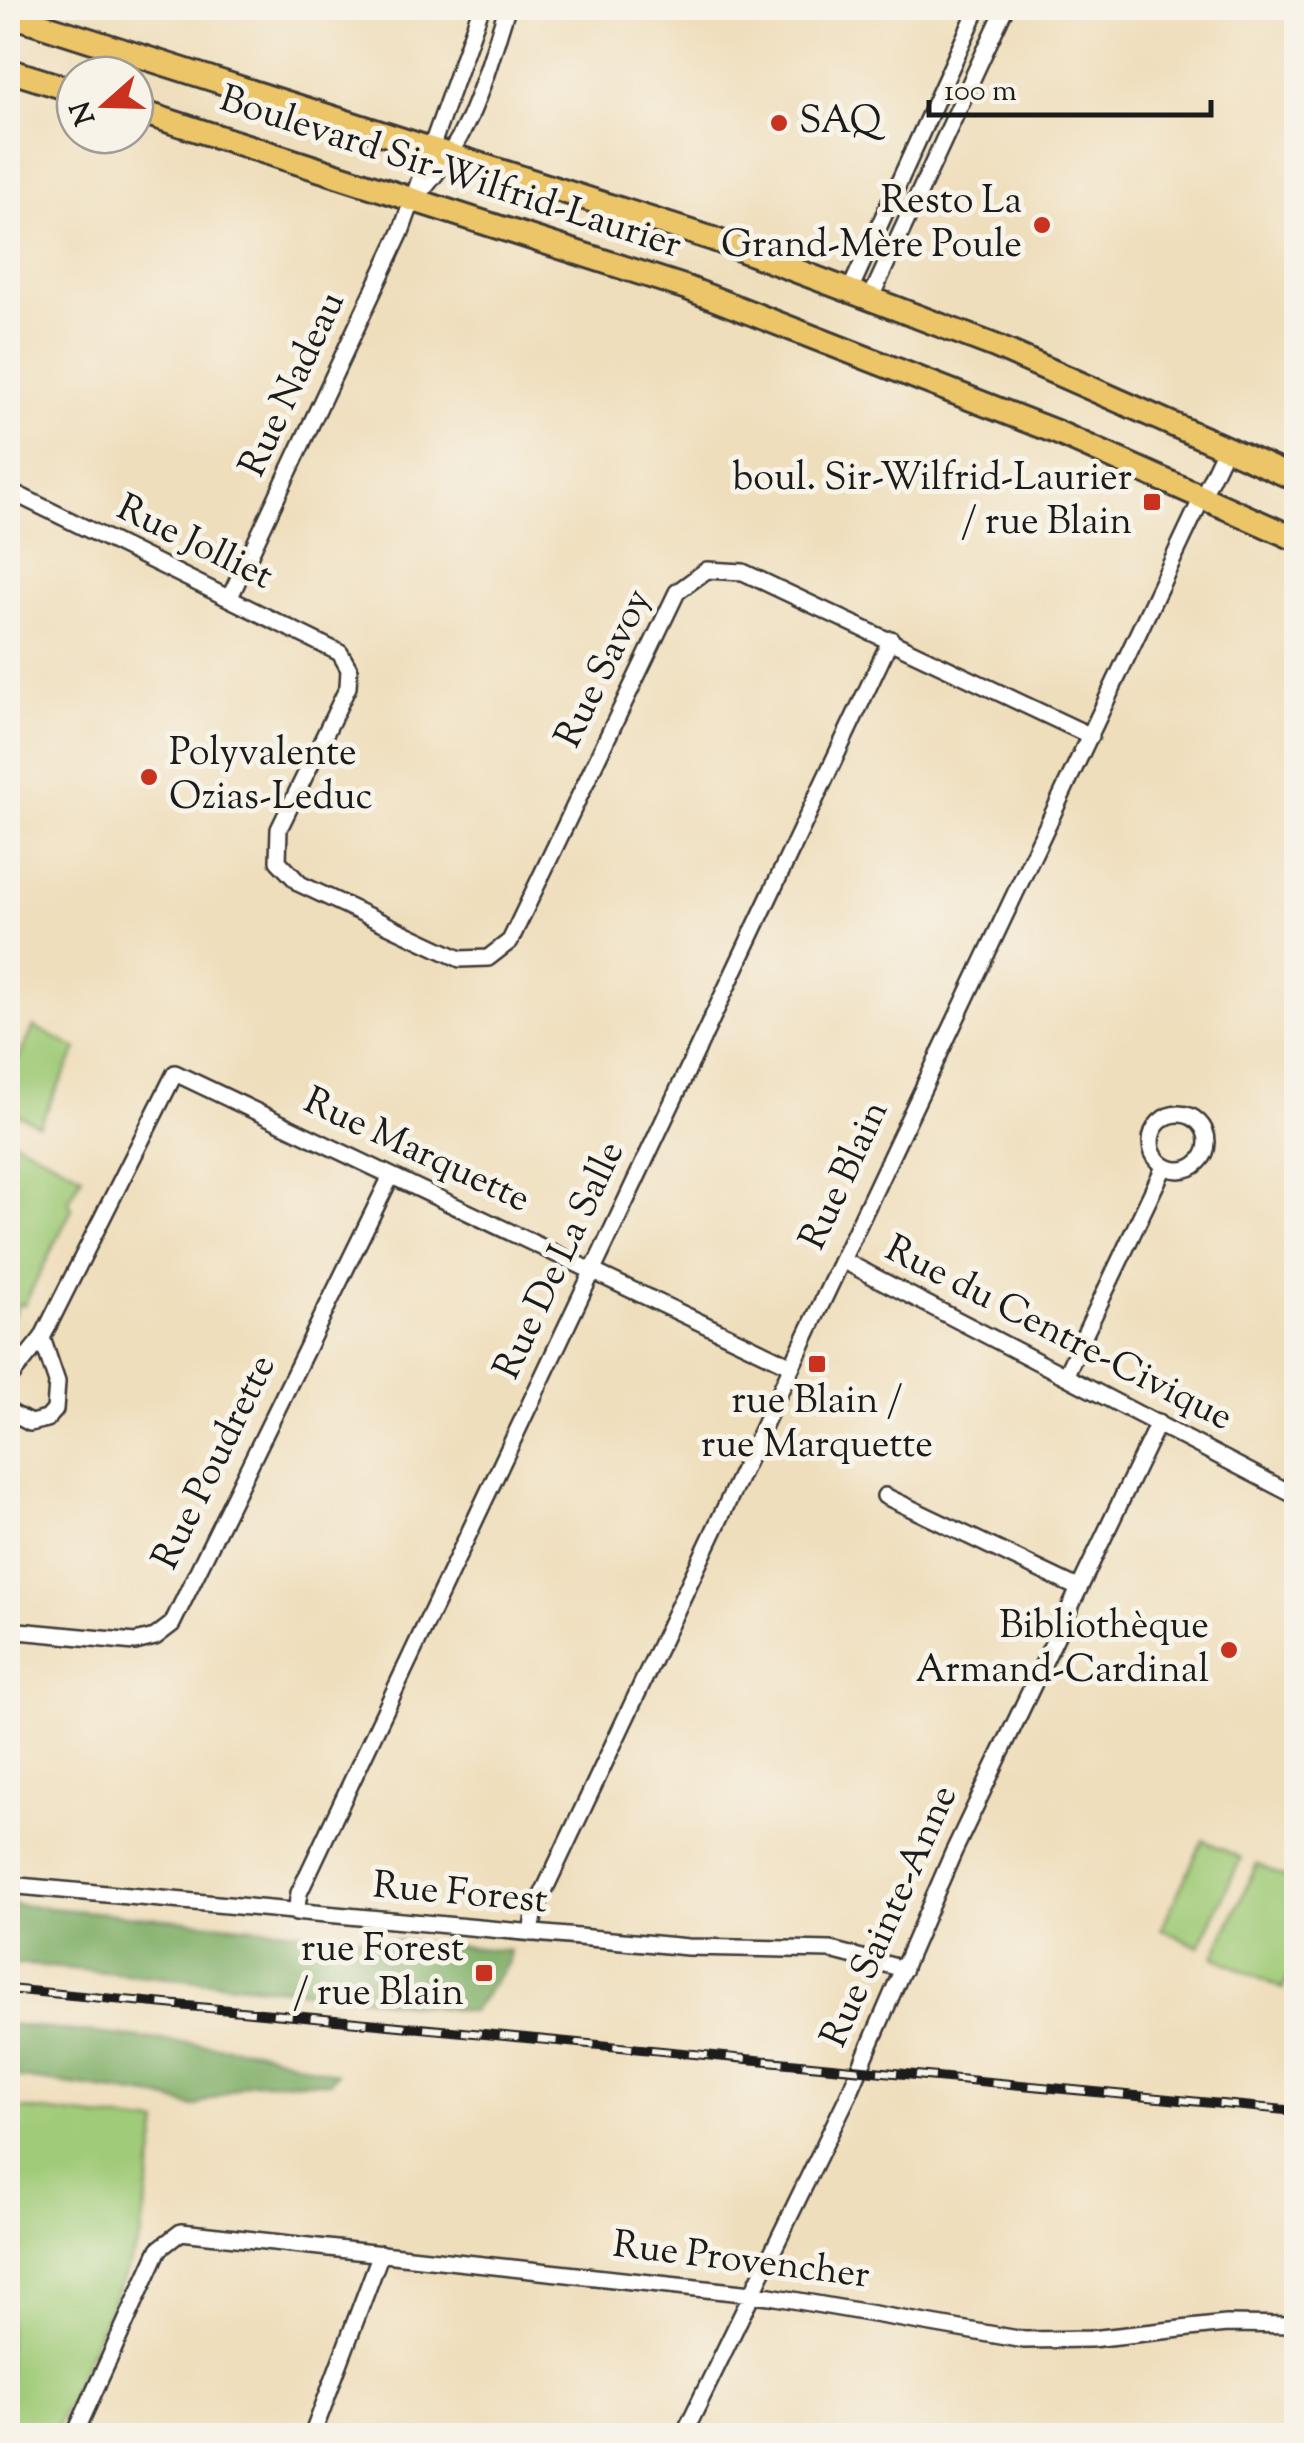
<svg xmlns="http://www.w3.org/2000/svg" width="1304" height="2443" viewBox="0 0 1304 2443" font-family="'Sorts Mill Goudy',serif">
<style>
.green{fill:#a0cb78;stroke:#5e744a;stroke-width:2.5}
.forest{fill:#80af68;stroke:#4e6642;stroke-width:2.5}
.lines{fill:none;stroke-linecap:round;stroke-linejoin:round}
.minor-casing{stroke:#3c3934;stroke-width:20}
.primary-casing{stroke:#3c3934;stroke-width:28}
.minor{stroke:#fff;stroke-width:15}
.primary{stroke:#ecc569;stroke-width:22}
.rail-casing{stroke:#1c1c1c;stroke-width:10}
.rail{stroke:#f7f3e8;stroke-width:6;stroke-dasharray:19;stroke-linecap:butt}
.poi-dot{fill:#c8321e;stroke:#f7f3e8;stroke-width:4}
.labels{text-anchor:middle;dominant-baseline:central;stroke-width:10;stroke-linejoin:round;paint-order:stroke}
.poi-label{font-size:38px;fill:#1c1c1c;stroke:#f7f3e8;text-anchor:end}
.street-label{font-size:38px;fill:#1c1c1c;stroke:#f7f3e8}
</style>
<rect width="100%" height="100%" fill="#f7f3e8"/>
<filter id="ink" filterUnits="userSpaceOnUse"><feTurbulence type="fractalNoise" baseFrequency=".01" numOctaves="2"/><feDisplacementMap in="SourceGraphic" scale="20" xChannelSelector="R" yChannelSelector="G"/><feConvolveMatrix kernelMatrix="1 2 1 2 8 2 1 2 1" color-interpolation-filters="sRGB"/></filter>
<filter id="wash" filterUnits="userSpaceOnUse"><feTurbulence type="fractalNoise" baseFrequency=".0048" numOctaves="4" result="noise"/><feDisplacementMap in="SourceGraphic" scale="40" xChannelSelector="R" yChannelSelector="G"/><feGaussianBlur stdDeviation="2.25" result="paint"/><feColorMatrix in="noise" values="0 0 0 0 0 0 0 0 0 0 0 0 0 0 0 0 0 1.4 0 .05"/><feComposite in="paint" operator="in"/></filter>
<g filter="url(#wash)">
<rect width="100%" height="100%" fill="#efdebc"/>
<path class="green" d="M34 1027 77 1049 39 1125 8 1109V1079Z
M8 1138 82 1175 69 1201 72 1209 24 1305 19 1303 8 1326Z
M1203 1840 1241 1858 1199 1947 1161 1929Z
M1257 1864 1296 1883V1959L1283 1989 1214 1957Z
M8 2107 158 2124 141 2237 53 2435H8Z"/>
<path class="forest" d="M8 1904 510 1951 507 1964 472 2012 311 1991 8 1963Z
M8 2024 255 2050 337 2074 329 2082H251L194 2107 158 2097 8 2076Z"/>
</g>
<g filter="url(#ink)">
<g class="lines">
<defs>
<path id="minor" d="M421 192C474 131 483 82 507 8
M850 290 978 8
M871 297 1005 8
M8 490 340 653 349 669 348 687 279 829 278 861 300 884 460 959 488 958 510 941 677 592 707 570 743 572 1091 736
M230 597 401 232 481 8
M1151 1142a28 28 0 1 1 56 0a28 28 0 1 1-56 0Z
M842 1260 1296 1496
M1066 1374 1164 1167
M8 1380 42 1338 175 1073 792 1366
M8 1411 30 1423 47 1419 55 1410 57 1382 42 1338
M885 1496 1078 1588
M8 1630 135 1642 155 1637 172 1624 391 1176
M8 1885 688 1947 831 1950 904 1969
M296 1913 299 1893 891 639
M531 1933 535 1910 1226 447
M74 2436 159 2249 181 2232 770 2296 1024 2340 1091 2339 1226 2324 1296 2325
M312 2436 381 2253
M683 2436 848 2096 953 1853 1158 1423"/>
<path id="primary" d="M8 14 713 239 995 346 1296 479
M8 70 75 91
M135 110 687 288 1056 432 1296 539"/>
</defs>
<use href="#minor" class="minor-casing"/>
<use href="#primary" class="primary-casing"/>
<use href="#minor" class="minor"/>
<use href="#primary" class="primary"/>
<defs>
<path id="rail" d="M8 1989 1296 2111"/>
</defs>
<use href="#rail" class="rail-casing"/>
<use href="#rail" class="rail"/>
</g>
</g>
<g class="poi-dot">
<circle cx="779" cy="123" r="10"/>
<circle cx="1042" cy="225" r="10"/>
<rect x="1142" y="492" width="20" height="20" rx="5"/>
<circle cx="149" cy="777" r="10"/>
<rect x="807" y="1354" width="20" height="20" rx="5"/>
<circle cx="1229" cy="1650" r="10"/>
<rect x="474" y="1963" width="20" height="20" rx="5"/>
</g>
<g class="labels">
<g class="poi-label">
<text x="799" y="123" text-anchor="start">SAQ</text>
<text x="1022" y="203">Resto La<tspan x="1022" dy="44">Grand-Mère Poule</tspan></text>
<text x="1132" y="480">boul. Sir-Wilfrid-Laurier<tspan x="1132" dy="44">/ rue Blain</tspan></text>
<text x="169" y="755" text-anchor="start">Polyvalente<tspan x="169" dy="44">Ozias-Leduc</tspan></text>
<text x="817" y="1403" text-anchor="middle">rue Blain /<tspan x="817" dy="44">rue Marquette</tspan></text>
<text x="1209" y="1628">Bibliothèque<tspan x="1209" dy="44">Armand-Cardinal</tspan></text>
<text x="464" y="1951">rue Forest<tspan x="464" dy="44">/ rue Blain</tspan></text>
</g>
<g class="street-label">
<text transform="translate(450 174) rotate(18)">Boulevard Sir-Wilfrid-Laurier</text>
<text transform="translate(294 385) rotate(-65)">Rue Nadeau</text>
<text transform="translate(194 544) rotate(26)">Rue Jolliet</text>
<text transform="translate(605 669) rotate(-64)">Rue Savoy</text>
<text transform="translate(416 1152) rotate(25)">Rue Marquette</text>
<text transform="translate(846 1176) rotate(-65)">Rue Blain</text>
<text transform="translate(561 1261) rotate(-65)">Rue De La Salle</text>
<text transform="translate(1058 1335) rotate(27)">Rue du Centre-Civique</text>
<text transform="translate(216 1463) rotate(-64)">Rue Poudrette</text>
<text transform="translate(460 1895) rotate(5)">Rue Forest</text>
<text transform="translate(891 1917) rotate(-66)">Rue Sainte-Anne</text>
<text transform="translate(741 2262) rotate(7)">Rue Provencher</text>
</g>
</g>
<rect width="1304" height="2443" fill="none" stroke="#f7f3e8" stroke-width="40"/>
<g transform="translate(105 105) rotate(250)"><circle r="48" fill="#f7f3e8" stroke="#9f9d96" stroke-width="2.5"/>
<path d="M0-8L18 38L0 25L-18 38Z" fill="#c8321e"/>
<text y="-15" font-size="28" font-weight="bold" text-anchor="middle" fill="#1c1c1c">N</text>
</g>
<path d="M929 100v15h282v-15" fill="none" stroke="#1c1c1c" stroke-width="5"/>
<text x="944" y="100" font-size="30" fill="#1c1c1c" stroke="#f7f3e8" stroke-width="8" paint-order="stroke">100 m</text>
</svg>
